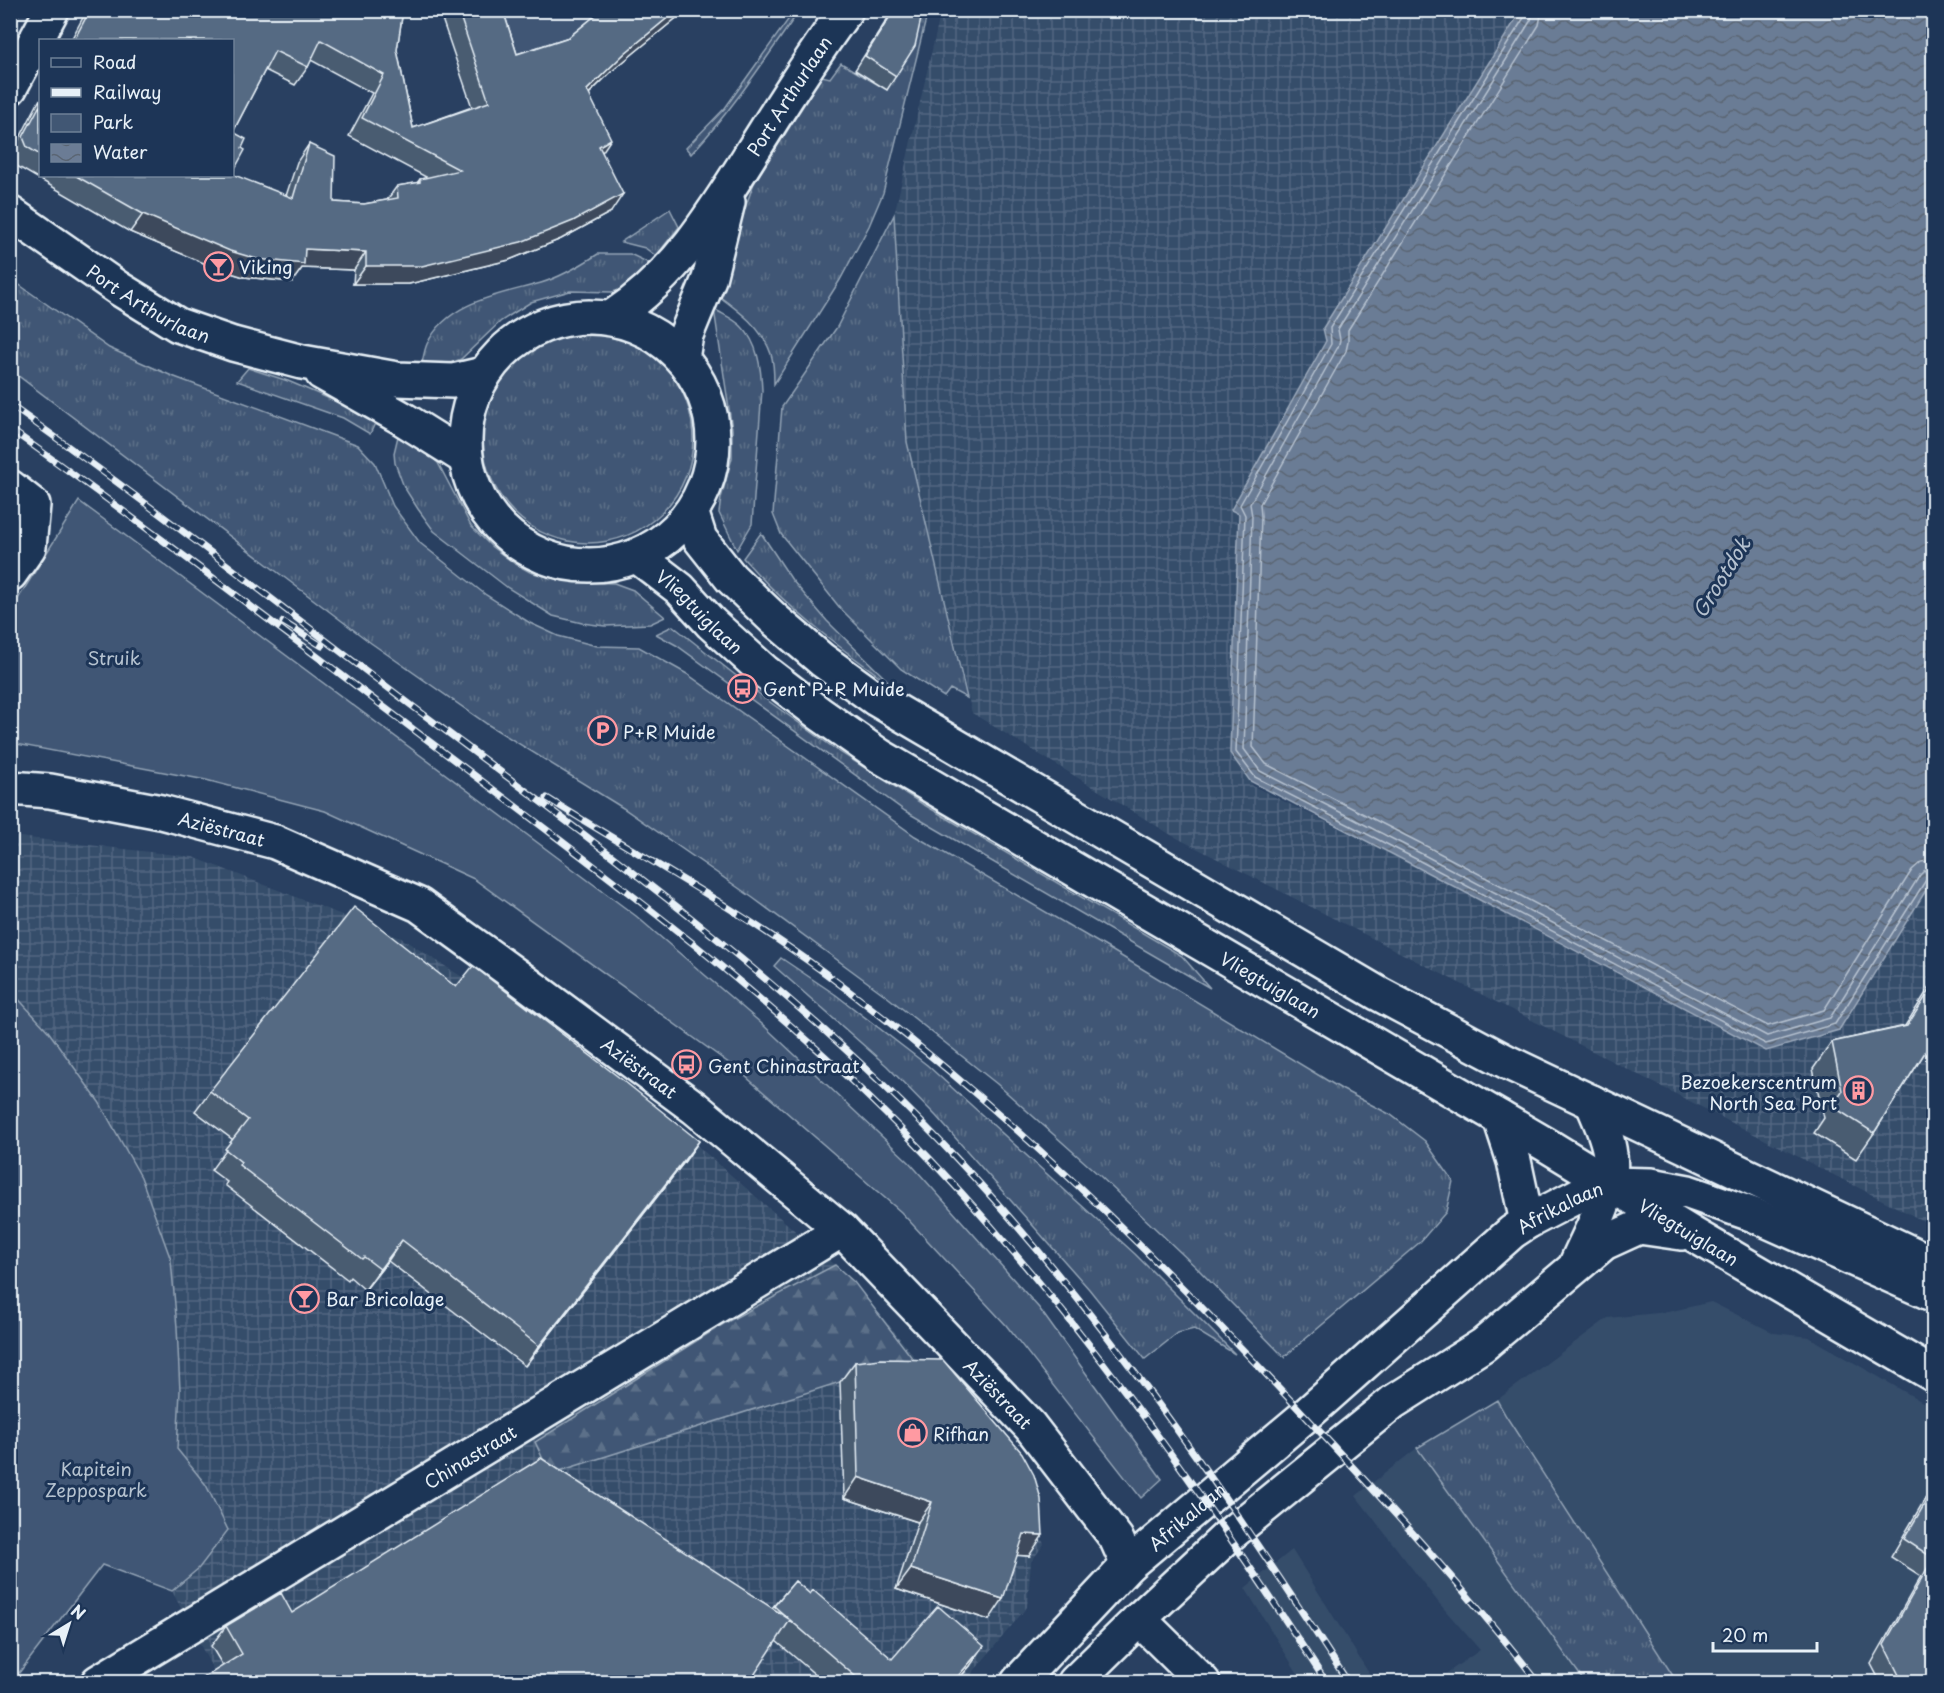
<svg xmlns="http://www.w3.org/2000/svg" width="1944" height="1693" viewBox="0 0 1944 1693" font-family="'Playpen Sans',sans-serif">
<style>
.built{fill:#364d6b}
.industrial{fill:url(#industrial-grid)}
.grass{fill:url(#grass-tufts);stroke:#94a4b6;stroke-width:1.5}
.forest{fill:url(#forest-firs);stroke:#94a4b6;stroke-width:1.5}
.green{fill:#415774;stroke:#94a4b6;stroke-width:1.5}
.water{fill:url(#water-waves);stroke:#9dabbd;stroke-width:1.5}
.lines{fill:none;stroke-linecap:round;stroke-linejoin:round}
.shore{stroke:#b6c2d0;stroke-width:1.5}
.street-casing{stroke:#e8f1f8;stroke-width:38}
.secondary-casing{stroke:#e8f1f8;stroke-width:38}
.street{stroke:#1d3557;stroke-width:33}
.secondary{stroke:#1d3557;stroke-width:33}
.rail-casing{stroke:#e8f1f8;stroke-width:7}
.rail{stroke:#1d3557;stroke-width:4.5;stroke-dasharray:14;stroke-linecap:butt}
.wall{fill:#495b71;stroke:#e8f1f8;stroke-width:1.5}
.shaded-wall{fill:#3c4a5c;stroke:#e8f1f8;stroke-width:1.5}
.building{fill:#556a83;stroke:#e8f1f8;stroke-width:1.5}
.labels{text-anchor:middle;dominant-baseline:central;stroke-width:6;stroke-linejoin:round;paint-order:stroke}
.street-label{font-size:18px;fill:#e8f1f8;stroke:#1d3557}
.poi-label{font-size:18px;fill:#e8f1f8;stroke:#1d3557;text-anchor:start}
.park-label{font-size:18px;fill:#b6c3d0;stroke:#1d3557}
.water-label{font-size:20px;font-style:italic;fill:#b6c2d0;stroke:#1d3557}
</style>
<defs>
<pattern id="industrial-grid" width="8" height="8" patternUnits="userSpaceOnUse" patternTransform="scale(1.5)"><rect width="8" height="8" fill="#364d6b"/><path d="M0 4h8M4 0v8" fill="none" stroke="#536781"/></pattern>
<pattern id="grass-tufts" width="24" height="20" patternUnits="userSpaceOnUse" patternTransform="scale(1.5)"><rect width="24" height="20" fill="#415774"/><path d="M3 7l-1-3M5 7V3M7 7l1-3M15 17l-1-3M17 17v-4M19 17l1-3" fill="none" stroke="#5c7089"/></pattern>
<pattern id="forest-firs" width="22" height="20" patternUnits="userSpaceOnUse" patternTransform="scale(1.5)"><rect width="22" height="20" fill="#415774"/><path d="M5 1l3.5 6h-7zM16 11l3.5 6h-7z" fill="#5c7089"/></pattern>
<pattern id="water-waves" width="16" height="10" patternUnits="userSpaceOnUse" patternTransform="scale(1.5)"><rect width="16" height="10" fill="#6b7c95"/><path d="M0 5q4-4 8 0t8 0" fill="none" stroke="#5a6573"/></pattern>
</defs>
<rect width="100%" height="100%" fill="#294061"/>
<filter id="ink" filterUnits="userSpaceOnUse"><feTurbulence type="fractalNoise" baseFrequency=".0167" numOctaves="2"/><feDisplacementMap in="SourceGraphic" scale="12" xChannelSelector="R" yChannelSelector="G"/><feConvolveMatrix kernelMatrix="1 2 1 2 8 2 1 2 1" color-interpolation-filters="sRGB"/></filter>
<g filter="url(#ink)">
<path class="built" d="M1711 1302 1774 1333 1809 1337 1933 1408V1682H1677L1497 1400 1608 1318 1668 1312Z
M1417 1448 1585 1682H1434L1480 1650 1438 1602 1356 1496Z
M1292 1550 1365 1667 1375 1682H1303L1245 1588Z"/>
<path class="industrial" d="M941 11H1521L1323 328 1326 341 1231 510 1239 514 1230 753 1253 786 1415 866 1766 1051 1839 1030 1933 879V1226L1173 836 972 713 907 442 894 215Z
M11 836 193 857 401 938 617 1076 854 1282 1008 1472 1044 1544 1031 1562 1027 1607 965 1682H209L217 1677 172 1591 199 1568 206 1485 177 1449 180 1391 177 1327 171 1260 141 1177 99 1102 48 1031 11 991Z"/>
<path class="grass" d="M795 10 799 11C765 60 732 110 691 154L686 148 725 108Z
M916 11H928L883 193 869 226 840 280 774 384C774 375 774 363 771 354 762 327 738 310 716 294L728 255 754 183 822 76 830 78 841 63 887 90Z
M670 209 679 227 656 256 645 248 621 242Z
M894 215 907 442 967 698 950 689 944 697 901 669 840 608 781 534 773 514 782 407 837 327Z
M598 254H630L649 263 641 273 620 290 612 292 570 291 531 302 501 321 461 359 443 366 421 367C423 360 424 351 427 344 448 301 499 295 541 283 561 277 581 265 598 254Z
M11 279 109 348 172 376 358 445 375 463 393 506 420 543 486 595 530 623 558 636 597 646 639 647 687 674 915 836 1111 950 1343 1090 1391 1115 1425 1141 1453 1181 1446 1212 1420 1242 1284 1357 1200 1271 1099 1175 997 1084 885 995 753 898 623 808 487 724 371 643 17 375 11 372Z
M714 309C722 314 735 319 742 327 758 343 761 368 762 390L752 524 737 550 719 513 721 498 732 458V429Z
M483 438a105 105 0 1 1 210 0a105 105 0 1 1-210 0Z
M248 368 288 381 377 419 370 434 343 418 237 381Z
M399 432 421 447 438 463 471 526 492 547 514 563 530 572 563 581 614 583 633 590 665 617 650 624 605 626 582 623 553 616 508 588 434 531 418 509 404 487 395 463 394 453Z
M761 533 792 580 827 621 892 685C838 647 787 608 743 558Z
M673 626 767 700 838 751 921 803 1182 956 1210 988 905 811 676 645 656 634Z
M781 958 836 995 927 1065 1135 1254 1235 1354 1194 1329 1178 1333 1145 1359 1089 1289 936 1116 887 1066 774 966Z
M1497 1400 1506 1416 1677 1682H1585L1417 1448Z"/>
<path class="forest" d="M835 1265 854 1282 929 1380 840 1382 550 1474 535 1442 725 1323Z"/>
<path class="green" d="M484 11H612L556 55 505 72Z
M79 501 636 916 762 1024 909 1162 1039 1308 1162 1479 1141 1498 1006 1325 901 1212 737 1069 474 879 325 811 206 780 11 743V610Z
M11 991 48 1031 99 1102 141 1177 171 1260 177 1327 180 1391 177 1449 206 1485 228 1530 199 1568 172 1591 102 1565 12 1682H10Z"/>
<path class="water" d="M1521 11H1933V879L1839 1030 1766 1051 1415 866 1250 781 1230 753 1239 514 1231 510 1326 341 1323 328Z"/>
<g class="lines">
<path class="shore" d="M1526 10 1525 16 1330 328 1331 344 1240 505 1245 515 1236 752 1255 777 1418 860 1766 1044 1835 1024 1926 880 1934 877
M1533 10 1531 20 1338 329 1340 340 1338 347 1250 504 1252 516 1244 749 1260 771 1422 854 1767 1036 1830 1018 1920 875 1925 870 1934 869
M1542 10 1539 25 1348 330V342L1346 351 1260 504 1261 516 1253 747 1266 764 1426 846 1768 1026 1824 1010 1912 870 1921 862 1934 860"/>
<defs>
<g id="street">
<path d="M10 88 52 10"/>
<path d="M10 487 33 505 29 547 10 574"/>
<path id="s1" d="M10 788 50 791 161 812 275 842 419 905 517 976 695 1108 842 1230 1030 1426 1116 1538 1128 1565"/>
<path d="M1139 1619 1203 1682"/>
<path id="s2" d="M98 1682 842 1230"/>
</g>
<g id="secondary">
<path id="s3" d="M10 213 118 288 178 325 233 344 302 362 397 379 453 381 483 374"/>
<path id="s4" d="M615 315C681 272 721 201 762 136 789 93 816 51 846 10"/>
<circle cx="589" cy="441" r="124"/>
<path d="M682 358 686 335 709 279 728 202"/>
<path d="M322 373 400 417 464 457"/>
<path d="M692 514 700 539 731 578 774 619 822 660 876 699 1379 994 1509 1063 1934 1264"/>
<path id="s5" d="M637 556 680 589 711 623 764 671 820 714 880 756 1545 1144 1694 1235 1934 1375"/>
<path d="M1500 1118 1514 1161 1527 1222"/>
<path d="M1577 1262C1591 1229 1615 1192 1610 1155 1608 1136 1599 1119 1592 1102"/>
<path id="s6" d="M1018 1682 1128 1565 1305 1416 1512 1232 1527 1222 1581 1194 1609 1184 1651 1185 1688 1192 1754 1215 1934 1295"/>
<path d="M1075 1682 1139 1619 1228 1536 1393 1402 1483 1345 1604 1243 1639 1227 1681 1233"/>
</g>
</defs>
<use href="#street" class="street-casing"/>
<use href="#secondary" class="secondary-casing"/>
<use href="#street" class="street"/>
<use href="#secondary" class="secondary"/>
<defs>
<path id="rail" d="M10 405C151 504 286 611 423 714 609 853 797 989 956 1158 1106 1318 1229 1499 1348 1682
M10 429C158 534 301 645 446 754 603 872 762 989 900 1128 1065 1295 1199 1487 1326 1682
M283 622 322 646
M547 798C640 856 737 908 825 973 999 1102 1148 1248 1295 1405 1379 1495 1462 1585 1538 1682"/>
</defs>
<use href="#rail" class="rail-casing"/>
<use href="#rail" class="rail"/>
</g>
<path class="wall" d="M87 10H403L397 50 413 128 472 107 439 10H503L517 54 569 37 602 10H686L612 71 589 94 602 152 611 212 561 239 509 260 409 284H353L354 270 302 268 292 282 244 277 218 269 130 232 15 165 11 155 40 99V176H232L286 196 297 162 309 144 334 202 364 204 387 200 397 186 417 183 420 179 428 178 349 136 372 93 311 60 308 67 295 85 265 70 233 132 242 148 232 174V40H71Z
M893 10H923L896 76 887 90 855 70Z
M1934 980V1038L1874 1133 1856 1159 1814 1133 1824 1118 1813 1069 1832 1042 1905 1026Z
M456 987 699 1141 685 1161 525 1366 388 1261 365 1290 350 1277 348 1280 225 1185 227 1182 211 1170 233 1140 195 1111 210 1091Z
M855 1362 1029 1556 1017 1555 989 1620 896 1589 918 1522 844 1498 840 1382Z
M1934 1487V1683H1881L1871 1664 1921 1576 1891 1557 1925 1499Z
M795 1581 810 1594 892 1659 970 1666 955 1683H825L776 1641 223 1666 211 1646 226 1626 292 1613 772 1608Z"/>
<path class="shaded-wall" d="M677 10H686L612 71 574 108 587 90 625 53Z
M611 139 599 157V146Z
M623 194 611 212 561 239 509 260 409 284H353L366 266Z
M143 214 305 249 366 252 354 270 302 268 292 282 244 277 218 269 130 232Z
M699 1141 685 1161 525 1366 539 1346Z
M402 1240 388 1261 365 1290 380 1269Z
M858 1477 932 1502 918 1522 844 1498Z
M1024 1534 1043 1535 1029 1556 1009 1555Z
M911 1569 1003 1599 989 1620 896 1589Z
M984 1646 970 1666 955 1683H952Z"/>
<path class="building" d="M10 10H20L10 31Z
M90 10H403L397 50 413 128 489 102 458 10H503L517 54 569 37 602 10H677L625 53 587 90 611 139 599 146 623 194 573 221 521 242 422 266H366V252L305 249 304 264 257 259 230 251 143 214 76 176H232V174L293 198 309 144 335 156 334 202 364 204 398 198 397 186 420 182V179L460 170 362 118 384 75 321 40 308 67 275 51 233 132 246 139 242 148 245 150 232 174V40H74Z
M894 10H923L915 46 896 76 865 56Z
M40 105V155L27 147 23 137Z
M354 907 456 987 473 966 629 1085 699 1141 539 1346 402 1240 380 1269 364 1257 362 1259 239 1165 241 1162 225 1149 248 1120 210 1091Z
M1934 984V1038L1874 1133 1832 1106 1842 1091 1832 1042 1907 1026Z
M881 1359 943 1360 1022 1453 1034 1475 1041 1499 1043 1535 1024 1534 1003 1599 911 1569 932 1502 858 1477 855 1362Z
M541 1458 789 1619 774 1606 795 1581 810 1594 813 1590 892 1659 938 1606 984 1646 952 1683H863L790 1620 749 1683H195L242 1654 226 1626 281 1593 292 1613Z
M1934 1488V1683H1903L1884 1645 1933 1558 1904 1539Z"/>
</g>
<defs>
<symbol id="bar-ring" viewBox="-11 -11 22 22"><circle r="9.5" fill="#1d3557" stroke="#ff9aa2" stroke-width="1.5"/><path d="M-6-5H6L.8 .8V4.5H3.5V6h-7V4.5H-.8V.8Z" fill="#ff9aa2"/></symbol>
<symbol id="bus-ring" viewBox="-11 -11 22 22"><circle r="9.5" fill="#1d3557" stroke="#ff9aa2" stroke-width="1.5"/><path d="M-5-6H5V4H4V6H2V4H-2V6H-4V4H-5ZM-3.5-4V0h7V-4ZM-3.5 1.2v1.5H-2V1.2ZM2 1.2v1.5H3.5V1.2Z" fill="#ff9aa2"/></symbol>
<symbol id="parking-ring" viewBox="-11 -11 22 22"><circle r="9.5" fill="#1d3557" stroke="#ff9aa2" stroke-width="1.5"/><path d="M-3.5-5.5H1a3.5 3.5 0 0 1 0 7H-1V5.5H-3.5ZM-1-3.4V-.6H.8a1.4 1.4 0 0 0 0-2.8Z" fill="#ff9aa2"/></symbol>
<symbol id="building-ring" viewBox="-11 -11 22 22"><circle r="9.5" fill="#1d3557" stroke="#ff9aa2" stroke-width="1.5"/><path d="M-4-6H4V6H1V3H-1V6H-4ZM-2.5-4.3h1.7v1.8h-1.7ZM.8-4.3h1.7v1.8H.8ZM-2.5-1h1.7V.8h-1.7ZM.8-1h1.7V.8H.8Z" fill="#ff9aa2"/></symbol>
<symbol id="shop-ring" viewBox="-11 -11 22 22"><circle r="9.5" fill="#1d3557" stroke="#ff9aa2" stroke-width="1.5"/><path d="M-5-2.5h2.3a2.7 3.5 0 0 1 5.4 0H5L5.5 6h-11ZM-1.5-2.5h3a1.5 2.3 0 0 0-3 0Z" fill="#ff9aa2"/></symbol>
</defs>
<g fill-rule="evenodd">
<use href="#bar-ring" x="202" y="250" width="33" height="33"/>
<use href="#bus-ring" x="726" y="672" width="33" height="33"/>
<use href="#parking-ring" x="586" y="714" width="33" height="33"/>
<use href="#bus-ring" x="670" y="1048" width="33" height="33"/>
<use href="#building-ring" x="1842" y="1074" width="33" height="33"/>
<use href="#bar-ring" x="288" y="1282" width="33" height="33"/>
<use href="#shop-ring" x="896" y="1416" width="33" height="33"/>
</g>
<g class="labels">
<g class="street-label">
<text stroke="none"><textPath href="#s4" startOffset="282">Port Arthurlaan</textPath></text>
<text stroke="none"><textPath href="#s3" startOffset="166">Port Arthurlaan</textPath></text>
<text stroke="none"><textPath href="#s5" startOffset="84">Vliegtuiglaan</textPath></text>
<text stroke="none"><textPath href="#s1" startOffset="216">Aziëstraat</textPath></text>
<text stroke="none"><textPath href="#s5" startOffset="768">Vliegtuiglaan</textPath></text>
<text stroke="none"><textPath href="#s1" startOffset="702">Aziëstraat</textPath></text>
<text stroke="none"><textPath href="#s6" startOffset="723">Afrikalaan</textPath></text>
<text stroke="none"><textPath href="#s5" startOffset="1254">Vliegtuiglaan</textPath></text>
<text stroke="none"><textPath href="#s1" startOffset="1188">Aziëstraat</textPath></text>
<text stroke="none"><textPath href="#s2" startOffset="435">Chinastraat</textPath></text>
<text stroke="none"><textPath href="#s6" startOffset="237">Afrikalaan</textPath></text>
</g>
<g class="poi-label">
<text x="239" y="266">Viking</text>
<text x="763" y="688">Gent P+R Muide</text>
<text x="623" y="731">P+R Muide</text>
<text x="708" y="1065">Gent Chinastraat</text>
<text x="1837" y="1081" text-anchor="end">Bezoekerscentrum<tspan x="1837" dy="21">North Sea Port</tspan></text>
<text x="326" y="1298">Bar Bricolage</text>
<text x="933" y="1433">Rifhan</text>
</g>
<g class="park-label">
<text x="114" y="657">Struik</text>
<text x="96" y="1468">Kapitein<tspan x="96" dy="21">Zeppospark</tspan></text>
</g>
<g class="water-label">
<text transform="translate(1721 577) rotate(-58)">Grootdok</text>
</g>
</g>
<rect width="1944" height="1693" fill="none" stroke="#1d3557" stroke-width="36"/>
<rect x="18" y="18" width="1908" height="1657" fill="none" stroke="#e8f1f8" stroke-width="2" filter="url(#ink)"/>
<rect x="39" y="39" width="195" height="138" fill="#1d3557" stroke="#6e8097" stroke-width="1.5"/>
<rect x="51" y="58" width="30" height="9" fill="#1d3557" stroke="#6e8097" stroke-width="1.5"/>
<text x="93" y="69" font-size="18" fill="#e8f1f8">Road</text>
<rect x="51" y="88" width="30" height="9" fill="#e8f1f8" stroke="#6e8097" stroke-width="1.5"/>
<text x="93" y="99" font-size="18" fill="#e8f1f8">Railway</text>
<rect x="51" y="114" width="30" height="18" fill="#415774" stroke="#6e8097" stroke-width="1.5"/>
<text x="93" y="129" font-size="18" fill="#e8f1f8">Park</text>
<rect x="51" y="144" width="30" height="18" fill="url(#water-waves)" stroke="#6e8097" stroke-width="1.5"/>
<text x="93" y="159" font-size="18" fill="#e8f1f8">Water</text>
<g transform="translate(69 1624) rotate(38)" stroke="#1d3557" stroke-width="4.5" paint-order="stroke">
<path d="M0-4.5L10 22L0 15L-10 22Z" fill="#e8f1f8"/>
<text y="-9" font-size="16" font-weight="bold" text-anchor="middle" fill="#e8f1f8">N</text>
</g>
<path d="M1713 1642v9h104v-9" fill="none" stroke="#e8f1f8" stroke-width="3"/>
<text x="1722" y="1642" font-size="18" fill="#e8f1f8" stroke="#1d3557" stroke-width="4.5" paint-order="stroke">20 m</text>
</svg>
